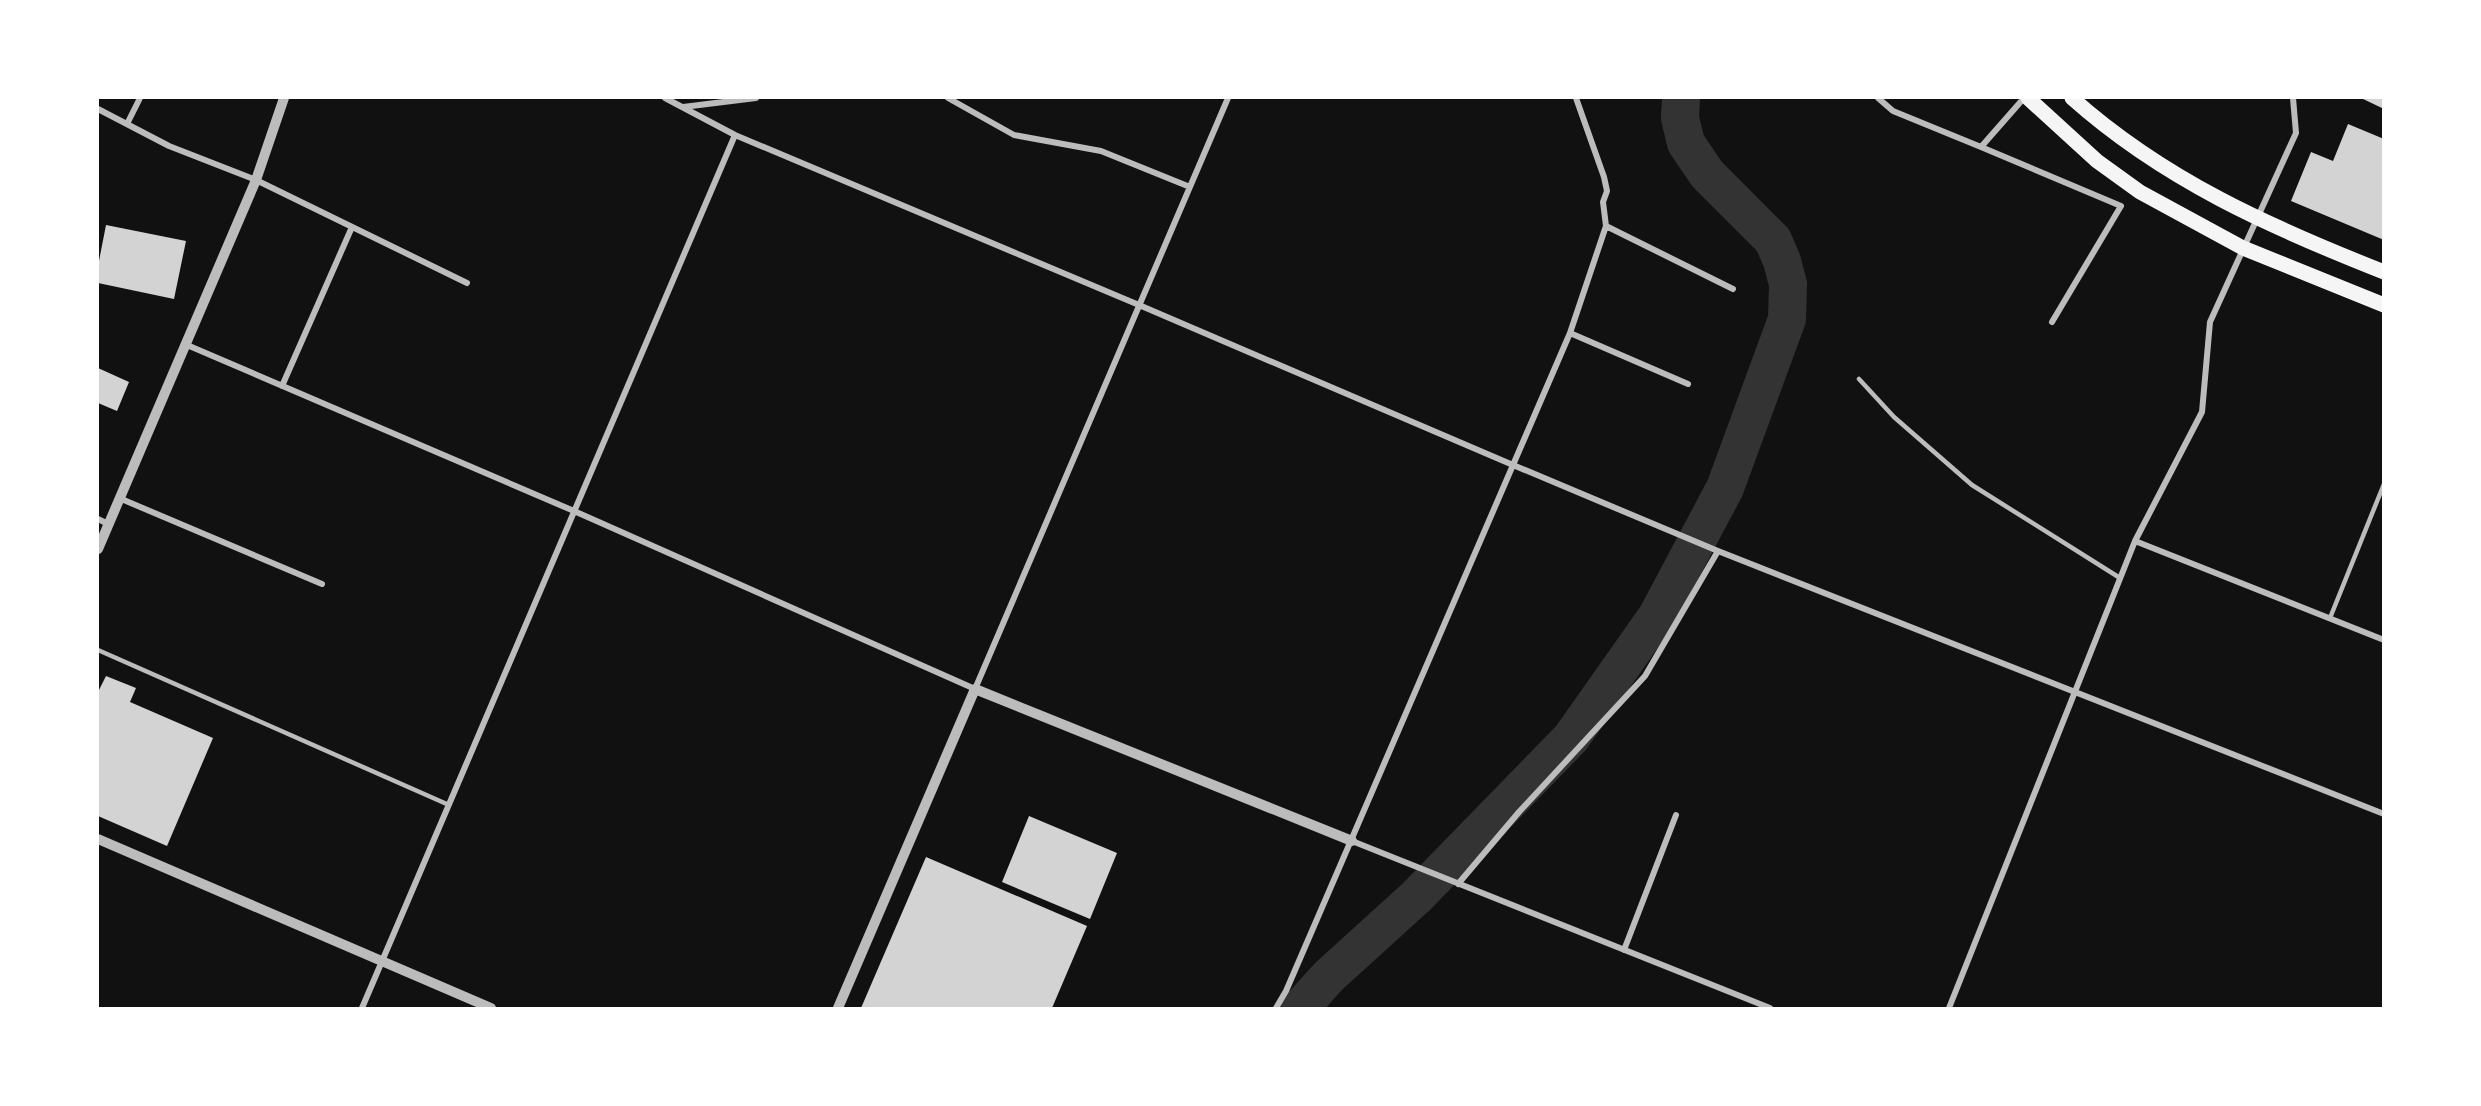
<svg xmlns="http://www.w3.org/2000/svg" width="2481" height="1106" viewBox="0 0 2481 1106" font-family="'PT Sans Narrow',sans-serif">
<style>
.lines{fill:none;stroke-linecap:round;stroke-linejoin:round}
.river{stroke:#333;stroke-width:38}
.building{fill:#d3d3d3}
.service{stroke:#bcbcbc;stroke-width:4.5}
.minor{stroke:#bcbcbc;stroke-width:6}
.tertiary{stroke:#bcbcbc;stroke-width:10}
.primary{stroke:#f5f5f5;stroke-width:15}
</style>
<rect width="100%" height="100%" fill="#111"/>
<g class="lines">
<path class="river" d="M1300 1008 1329 976 1416 897 1571 738 1657 616 1725 488 1787 319 1788 284 1782 261 1773 240 1707 174 1686 143 1680 118 1681 98"/>
</g>
<path class="building" d="M2361 98H2384V109Z
M2348 124 2384 139V240L2291 201 2311 152 2333 161Z
M106 225 186 241 174 299 98 283V266Z
M98 368 129 382 117 411 98 403Z
M106 676 136 688 130 702 213 738 167 846 98 816V692Z
M1029 816 1117 853 1090 919 1002 882Z
M926 857 1087 926 1052 1008H861Z"/>
<g class="lines">
<path class="service" d="M1859 379 1894 417 1972 485 2120 578
M2330 618 2384 484
M98 650 449 805"/>
<path class="minor" d="M665 98 735 135 1139 305 1513 465 1718 551 2384 814
M948 98 1014 135 1101 151 1190 187
M1878 98 1893 111 1981 147 2024 98
M683 107 756 98
M98 109 169 146 256 180 467 283
M127 124 140 98
M1981 147 2121 206 2052 322
M1606 226 1733 289
M1570 333 1688 384
M187 345 574 511 975 689 1228 98
M282 386 352 227
M119 498 322 584
M98 519 108 524
M2135 541 2384 640
M1352 841 1770 1008
M1458 884 1519 812 1645 676 1718 551
M1624 950 1676 815
M362 1008 735 135
M1276 1008 1286 991 1570 333 1606 226 1603 202 1607 191 1604 177 1576 98
M1949 1008 2135 541 2202 412 2210 322 2296 133 2293 98"/>
<path class="tertiary" d="M98 549 256 180 284 98
M98 839 491 1008
M838 1008 975 689 1352 841"/>
<path class="primary" d="M2028 98 2097 161 2140 192 2243 248 2384 305
M2072 98C2164 180 2270 227 2384 272"/>
</g>
<rect width="2481" height="1106" fill="none" stroke="#ffffff" stroke-width="198"/>
</svg>
